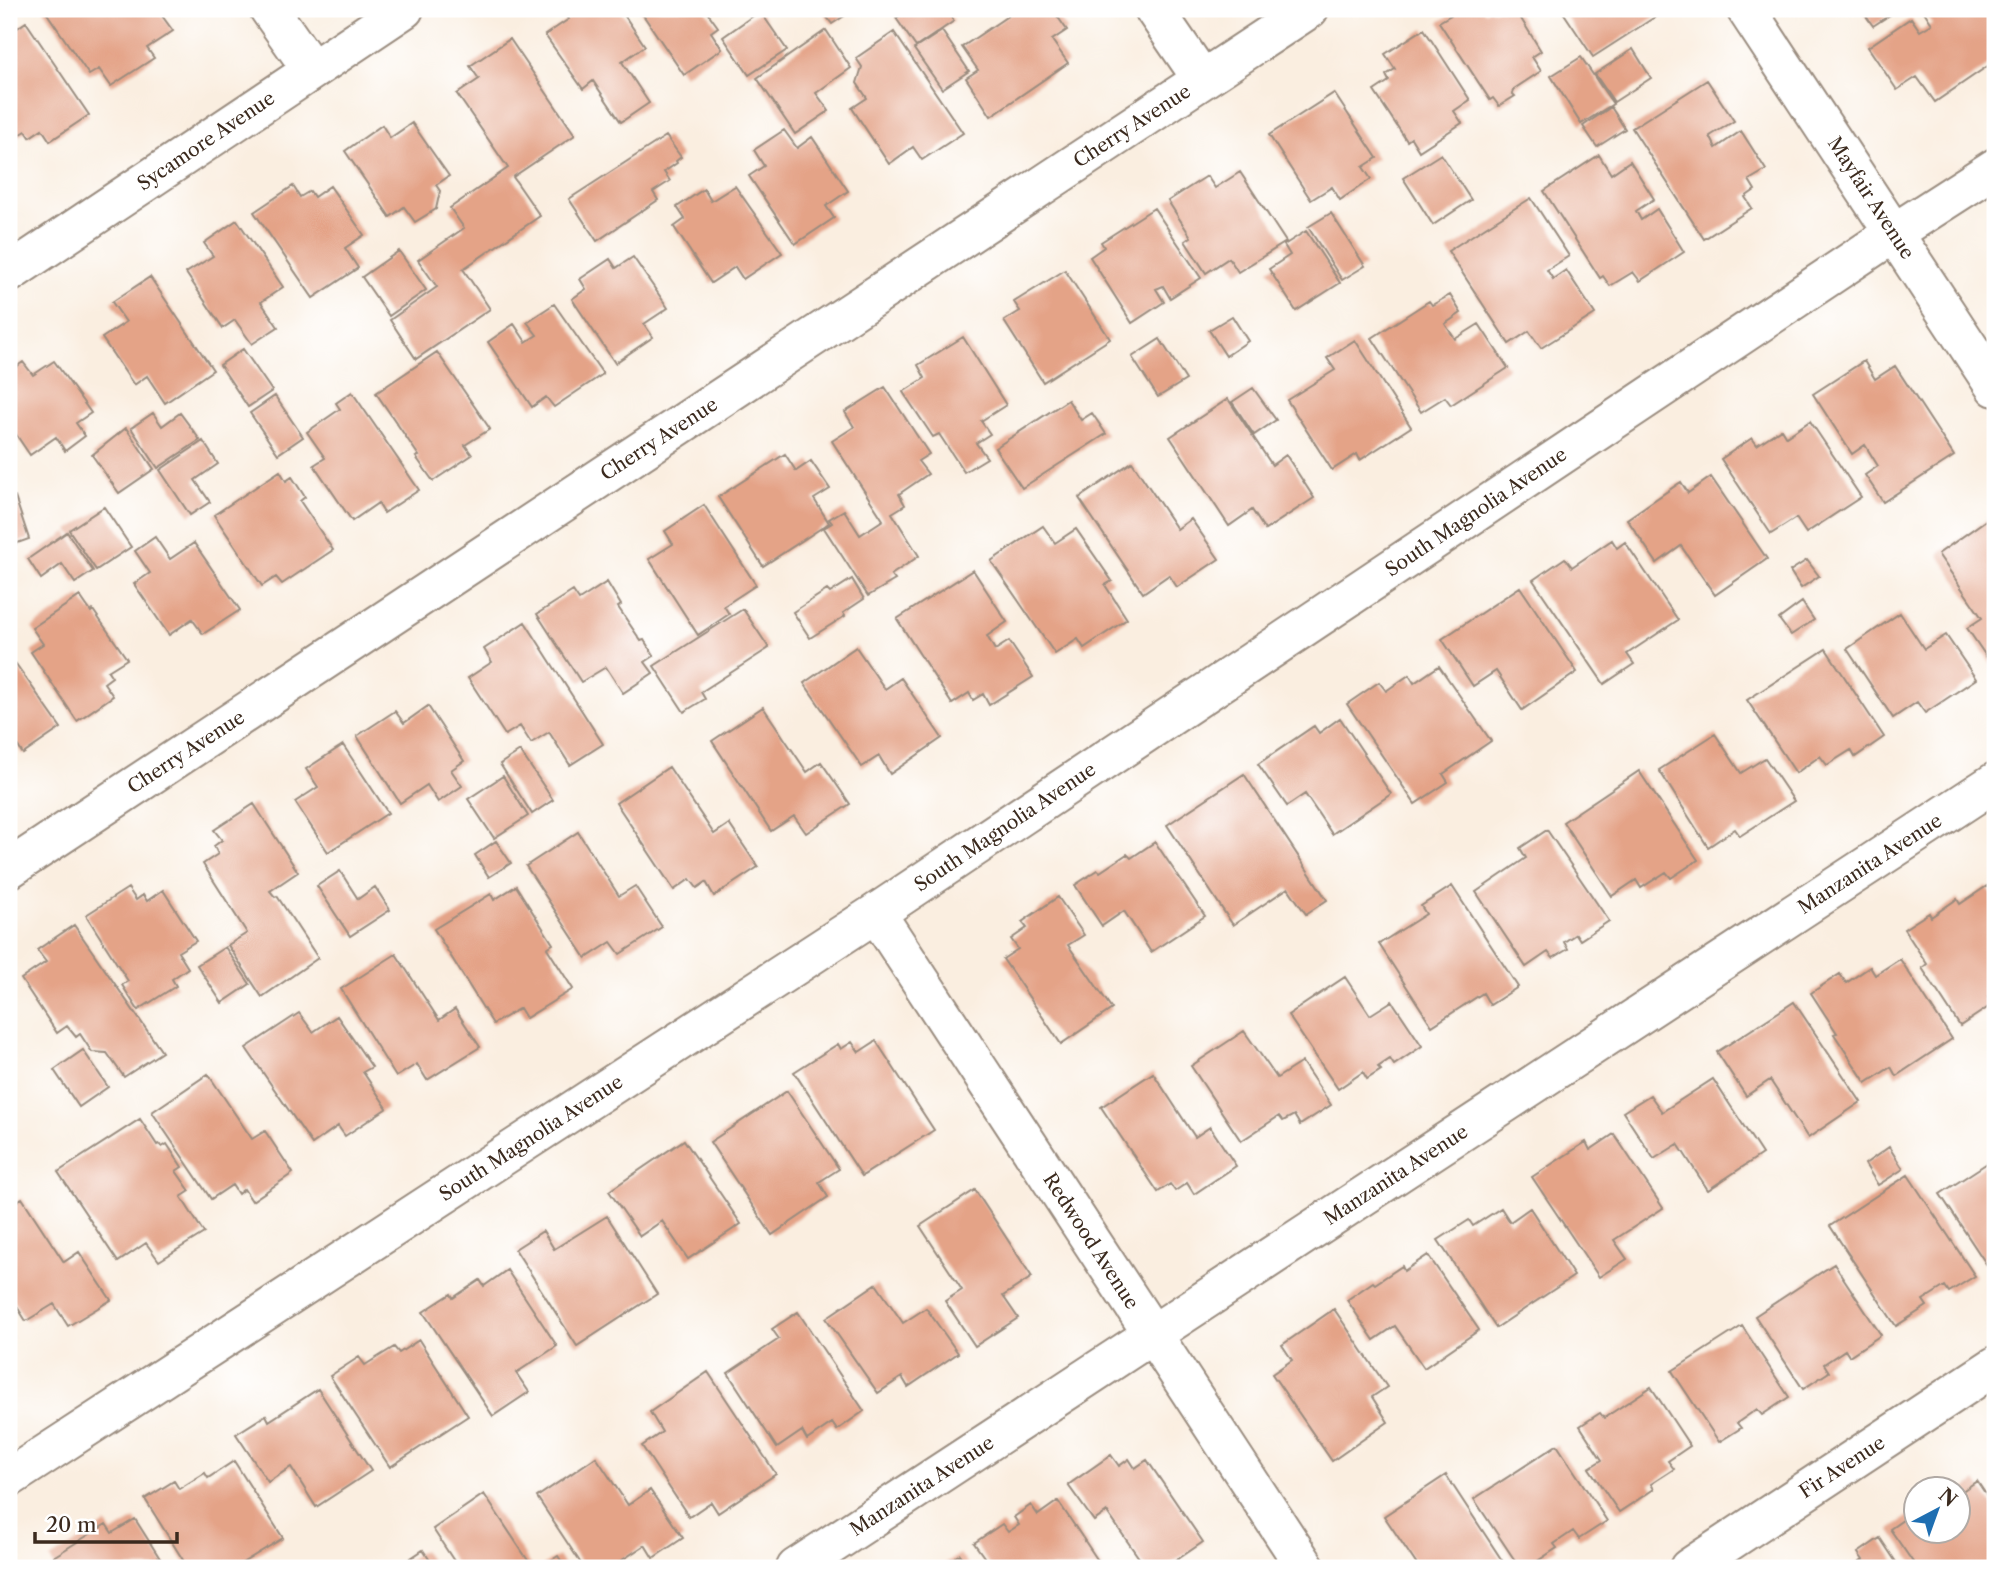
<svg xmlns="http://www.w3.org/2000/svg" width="2004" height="1577" viewBox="0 0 2004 1577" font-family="'Libre Caslon Text',serif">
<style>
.building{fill:#e4a387}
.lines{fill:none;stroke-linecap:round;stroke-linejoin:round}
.minor-casing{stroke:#9a8c7f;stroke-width:42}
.minor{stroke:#fff;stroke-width:38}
.labels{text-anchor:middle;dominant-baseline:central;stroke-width:6;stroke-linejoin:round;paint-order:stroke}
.street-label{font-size:19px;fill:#3b2a1e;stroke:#fff}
</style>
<rect width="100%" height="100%" fill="#fff"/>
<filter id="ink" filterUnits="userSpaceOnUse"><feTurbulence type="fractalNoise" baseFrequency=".0143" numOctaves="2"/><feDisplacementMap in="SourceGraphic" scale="14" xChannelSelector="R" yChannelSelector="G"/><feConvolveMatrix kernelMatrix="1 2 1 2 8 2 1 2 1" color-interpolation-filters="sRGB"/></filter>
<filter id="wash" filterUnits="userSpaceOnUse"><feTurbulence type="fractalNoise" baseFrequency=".00686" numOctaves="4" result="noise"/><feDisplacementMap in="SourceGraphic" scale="28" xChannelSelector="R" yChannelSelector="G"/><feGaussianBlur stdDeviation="1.57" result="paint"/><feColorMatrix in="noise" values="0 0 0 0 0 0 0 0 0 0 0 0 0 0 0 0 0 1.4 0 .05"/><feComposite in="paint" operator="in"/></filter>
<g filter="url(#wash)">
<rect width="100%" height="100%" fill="#faeee0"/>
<g id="blocks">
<path class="building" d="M44 9H157L173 31 147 48 154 58 111 86 99 69 89 75Z
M562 9H620L645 46 622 62 649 103 621 122 593 81 583 89 545 35 569 19Z
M639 9H705L718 27 711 32 722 49 684 75Z
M821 9H855L832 24Z
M910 9H945L954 21 916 47 896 18Z
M1018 9H1052L1067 30 1052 40 1068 63 991 116 966 78 978 70 962 47Z
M1461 9H1483L1484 12 1489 9H1515L1541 51 1532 57 1541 71 1514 89 1512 93 1515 96 1499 106 1493 98 1490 100 1439 22Z
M1561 9H1654L1658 15 1593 57Z
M1861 9H1899L1873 26Z
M1925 9H1995V61L1935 102 1917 77 1897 90 1868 47 1911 18 1920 31 1932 24 1923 10Z
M760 11 787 50 749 75 723 37Z
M26 22 89 115 50 141 42 129 30 137 26 131 13 139 9 133V34Z
M1424 29 1470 100 1454 111 1462 123 1419 151 1411 138 1407 141 1374 91 1389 81 1386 75 1395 69 1385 54Z
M826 30 851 68 816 93 829 111 795 134 757 78Z
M942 31 969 71 942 89 914 49Z
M894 32 963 133 922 160 913 147 889 164 852 108 867 98 857 83 862 67 856 58Z
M510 39 575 135 513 177 540 216 463 269 490 309 416 359 390 320 437 287 418 260 464 228 450 208 508 168 457 94 479 79 470 66Z
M1633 49 1651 78 1614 102 1595 74Z
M1581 57 1613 104 1581 124 1551 76Z
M1707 80 1734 121 1710 136 1716 148 1741 131 1766 170 1749 180 1755 190 1745 197 1752 208 1704 239 1632 128Z
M1334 93 1377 158 1363 167 1371 179 1340 200 1332 187 1311 200 1269 135Z
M1611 107 1625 129 1597 147 1583 126Z
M412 123 449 176 436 185 440 191 436 209 415 222 404 207 390 217 345 151 382 125 390 138Z
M784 130 797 148 812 137 848 191 826 206 834 218 795 244 749 176 764 166 754 150Z
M666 136 681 157 676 161 677 163 664 172 670 181 653 192 658 200 597 241 569 199Z
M1441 154 1471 200 1433 225 1403 178Z
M1599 155 1611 174 1630 161 1654 199 1636 211 1641 220 1657 209 1684 252 1640 281 1633 272 1610 286 1603 276 1600 278 1544 191Z
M1240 172 1286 242 1238 272 1229 258 1206 273 1185 241 1191 237 1168 201 1207 176 1215 188Z
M293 186 300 197 310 191 314 197 330 186 364 235 345 248 358 268 313 298 254 212Z
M735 186 782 253 743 279 735 267 711 283 674 227 685 219 677 207 704 189 711 201Z
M1531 198 1569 256 1547 270 1553 279 1566 270 1595 314 1541 348 1529 331 1509 344 1448 251Z
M1154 208 1201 278 1170 298 1163 286 1156 289 1164 302 1132 323 1090 257 1104 247 1101 242Z
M1331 213 1365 266 1342 280 1308 227Z
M237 220 283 287 261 302 278 327 252 344 235 320 223 328 186 273 213 256 204 243Z
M1306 231 1340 283 1296 311 1269 269 1290 255 1284 245Z
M399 251 426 290 389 316 362 277Z
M633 257 668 308 644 324 653 337 615 363 572 299 586 289 580 279 610 259 616 268Z
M1065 270 1110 339 1043 382 1004 321 1020 311 1014 302Z
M150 277 213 370 165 403 147 376 134 385 102 338 126 322 112 302Z
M1450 295 1461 313 1445 324 1455 339 1479 324 1508 368 1451 405 1445 397 1421 412 1372 338 1429 301 1432 305Z
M554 304 603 374 554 407 546 397 532 407 488 342 514 324 526 342 537 335 527 322Z
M1232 316 1248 341 1226 356 1209 330Z
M963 337 1006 405 981 421 990 434 976 443 987 458 964 472 939 434 933 437 903 392 925 378 918 365Z
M1160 339 1186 380 1158 397 1132 357Z
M1355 340 1411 427 1360 460 1357 454 1332 470 1287 400 1335 370 1327 358Z
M243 349 272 391 248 407 220 365Z
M437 352 490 429 465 445 472 455 433 481 416 457 419 456 376 393Z
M54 361 91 413 76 423 85 436 65 451 56 437 30 455 9 424V372L23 362 33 375Z
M1864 361 1875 379 1895 366 1954 456 1883 502 1865 475 1878 466 1865 445 1852 454 1813 394Z
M885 387 929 454 918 461 928 474 899 494 905 505 892 513 919 556 891 575 895 580 868 596 824 528 832 523 829 519 844 510 860 535 883 520 832 441 854 427 845 412Z
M1253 388 1276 420 1254 435 1232 402Z
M352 392 419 490 384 513 378 503 352 521 314 465 325 458 307 432 340 409 336 403Z
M275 396 303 437 278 454 250 413Z
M1228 399 1272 465 1286 455 1314 498 1265 530 1252 510 1229 526 1170 437Z
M1068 400 1081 420 1092 413 1106 434 1022 488 995 448Z
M153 413 162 426 180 413 200 440 158 468 131 428Z
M1810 421 1861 497 1806 533 1796 518 1771 534 1721 459 1752 438 1757 445 1781 429 1786 437Z
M126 428 154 469 119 493 92 455Z
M203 441 218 464 195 480 210 502 190 515 160 470Z
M785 454 796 471 811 461 830 489 814 499 829 523 763 566 718 497Z
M1132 462 1177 529 1191 519 1219 559 1177 587 1169 575 1143 593 1079 498Z
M280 471 286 481 292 477 305 497 300 501 333 550 282 584 276 577 262 586 214 515Z
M1711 477 1767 559 1715 595 1681 546 1657 563 1627 519 1681 482 1688 493Z
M15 497 29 539 9 546V499Z
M704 505 756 585 724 606 729 614 698 635 649 559 673 544 665 531Z
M104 507 131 547 96 570 69 530Z
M1989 518 1995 527V662L1992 665 1967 628 1982 618 1938 554Z
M1043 526 1055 543 1076 529 1112 581 1105 585 1127 619 1084 648 1078 639 1055 654 991 561Z
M67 532 93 571 75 583 62 564 41 579 28 559Z
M155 537 170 559 194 543 240 610 203 634 192 619 169 635 134 584 150 573 135 551Z
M1612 540 1617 548 1625 542 1678 620 1627 654 1634 664 1604 684 1533 580 1565 558 1572 567Z
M1807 560 1819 576 1801 588 1790 571Z
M973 570 1007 622 987 636 995 650 1009 641 1033 677 989 705 983 694 973 700 969 693 952 704 897 619Z
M852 579 864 599 843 613 845 616 810 638 793 612 827 590 830 593Z
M607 582 621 605 618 607 641 641 644 640 654 656 645 662 653 673 623 693 606 667 581 682 537 614 573 591 579 600Z
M1520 587 1577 672 1522 710 1496 671 1473 686 1442 639Z
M80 596 91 612 93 610 127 659 108 671 112 677 104 683 113 696 77 721 31 652 43 644 32 628Z
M1802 602 1814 620 1791 635 1779 619Z
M743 609 769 648 701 692 705 699 684 712 654 666Z
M1900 613 1924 649 1946 635 1976 679 1925 713 1917 702 1893 718 1847 649Z
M525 622 603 744 570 765 549 732 531 743 520 726 505 735 468 678 492 662 484 649Z
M856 647 885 689 901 678 942 738 890 774 879 756 862 767 804 683Z
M1826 649 1884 737 1855 757 1851 750 1827 765 1820 756 1796 773 1747 700Z
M16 664 61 728 23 754 15 742 9 746V669Z
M1439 666 1491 741 1443 774 1448 782 1415 804 1347 704 1379 682 1386 691 1409 675 1414 683Z
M428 706 464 761 451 770 462 786 438 802 427 785 400 803 357 736 395 711 404 723Z
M763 707 807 772 821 762 850 804 806 833 794 816 771 831 712 741Z
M1340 718 1391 794 1332 834 1305 794 1287 806 1258 764 1314 726 1319 733Z
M1715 734 1741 773 1765 758 1794 801 1740 836 1735 829 1708 847 1659 770Z
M343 745 388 813 328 852 295 802 318 787 306 769Z
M520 751 553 800 532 814 500 764Z
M669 767 714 834 729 824 758 867 714 896 706 882 697 888 690 879 674 890 616 803Z
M1639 771 1698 860 1671 878 1666 872 1641 888 1636 880 1612 896 1563 822Z
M1244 774 1327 900 1306 914 1288 888 1233 925 1167 825Z
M503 776 528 816 494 838 468 799Z
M254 804 298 872 270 891 275 897 277 896 318 958 262 997 228 945 247 933 203 864 218 854 214 846 222 840 214 830Z
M1547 830 1609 921 1580 940 1576 934 1564 942 1568 949 1553 958 1548 952 1526 967 1476 892 1526 858 1520 848Z
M578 832 619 896 635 886 662 927 620 954 611 942 586 958 526 866Z
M496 841 511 863 489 877 475 855Z
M1155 842 1205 916 1151 952 1124 911 1102 926 1075 885 1098 870 1100 872 1127 854 1131 858Z
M340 871 358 899 375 887 390 910 350 936 317 886Z
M516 886 553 944 547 948 573 989 526 1018 520 1008 493 1024 434 929 491 894 494 900Z
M1452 886 1518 987 1490 1005 1483 993 1432 1026 1379 944 1426 914 1421 906Z
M1987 886 1995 898V992L1988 997 1993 1004 1960 1026 1922 968 1927 964 1904 929 1929 913 1931 917 1957 899 1960 904Z
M128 888 136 900 143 895 147 901 163 890 196 941 178 952 188 968 172 979 176 986 138 1010 122 985 128 981 86 915Z
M1058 897 1084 935 1068 945 1112 1009 1061 1044 1003 959 1018 949 1011 939 1027 928 1022 922Z
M74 925 162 1052 124 1077 107 1053 92 1052 80 1034 76 1037 67 1026 57 1033 21 979 46 962 37 950Z
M225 947 250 984 222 1003 197 965Z
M396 954 439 1020 455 1009 480 1047 427 1080 417 1064 396 1077 341 989Z
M1900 959 1952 1039 1896 1076 1891 1067 1866 1083 1834 1034 1837 1033 1811 993 1840 974 1846 983 1870 967 1875 975Z
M1345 977 1370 1015 1392 1001 1422 1046 1394 1065 1390 1059 1378 1067 1381 1070 1367 1079 1363 1072 1338 1089 1288 1015Z
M1794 1002 1861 1102 1808 1138 1770 1080 1746 1096 1717 1052Z
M299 1013 313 1032 337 1016 372 1067 363 1072 387 1108 345 1136 338 1126 312 1144 246 1048Z
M1244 1031 1277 1078 1302 1062 1331 1105 1300 1125 1294 1115 1283 1121 1279 1116 1241 1141 1191 1066Z
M876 1041 934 1130 862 1176 794 1072 838 1044 841 1049 852 1042 859 1052Z
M83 1050 108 1087 79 1107 54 1070Z
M1153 1073 1195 1137 1210 1127 1236 1166 1194 1194 1187 1183 1175 1191 1170 1184 1158 1192 1101 1107Z
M208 1074 252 1139 265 1131 293 1173 252 1201 244 1189 238 1194 232 1185 211 1199 152 1112Z
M1713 1079 1762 1154 1708 1190 1678 1144 1654 1159 1623 1112 1650 1095 1662 1112Z
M787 1091 839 1169 819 1182 828 1197 772 1235 710 1142Z
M140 1119 157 1145 159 1144 162 1147 167 1144 182 1167 176 1171 190 1191 181 1197 204 1233 159 1261 146 1243 118 1262 58 1172Z
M1614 1134 1663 1208 1614 1240 1627 1259 1599 1277 1532 1177 1586 1142 1590 1150Z
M684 1140 741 1224 688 1259 662 1221 640 1236 609 1191Z
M1889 1147 1903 1169 1878 1185 1865 1164Z
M1995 1158V1264L1989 1268 1940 1194Z
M1908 1175 1975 1276 1949 1292 1945 1286 1923 1300 1927 1306 1896 1326 1830 1226Z
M975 1190 1032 1277 1003 1296 1018 1318 975 1346 945 1301 962 1290 920 1226Z
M22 1198 64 1262 79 1252 111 1300 68 1326 54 1304 26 1321 9 1294V1206Z
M1501 1208 1510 1222 1530 1208 1574 1276 1496 1328 1438 1240 1469 1220 1473 1226Z
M607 1216 657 1294 577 1346 515 1249 543 1231 554 1249Z
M1428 1255 1479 1330 1424 1368 1395 1326 1374 1340 1347 1300 1373 1282 1375 1284 1402 1266 1404 1271Z
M1834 1264 1881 1335 1849 1356 1845 1350 1824 1364 1829 1372 1803 1389 1755 1316Z
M507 1270 557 1346 516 1373 529 1392 493 1416 423 1312 451 1294 453 1298 480 1280 484 1286Z
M876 1284 903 1323 926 1308 958 1353 908 1387 902 1377 878 1393 826 1318Z
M1334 1309 1387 1387 1372 1397 1388 1422 1332 1461 1272 1374 1292 1360 1282 1345Z
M798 1312 864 1411 837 1430 832 1423 807 1440 802 1431 777 1448 728 1373 779 1339 772 1329Z
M1742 1326 1789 1397 1762 1415 1757 1409 1737 1423 1741 1428 1719 1442 1672 1371Z
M419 1340 468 1416 390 1467 330 1376 359 1357 365 1365 394 1347 399 1353Z
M708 1372 776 1474 718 1513 711 1502 689 1517 642 1446 662 1432 650 1412Z
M1651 1387 1690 1446 1668 1461 1674 1469 1651 1484 1654 1489 1619 1512 1589 1468 1602 1460 1580 1426 1600 1413 1604 1418Z
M318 1389 371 1471 316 1507 291 1467 268 1482 236 1434 266 1415 269 1421Z
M1557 1445 1607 1521 1579 1539 1573 1531 1554 1544 1557 1548 1527 1568H1520L1474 1499Z
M1111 1455 1119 1466 1129 1459 1135 1468 1147 1460 1203 1542 1165 1568H1146L1107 1512 1094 1521 1068 1485Z
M596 1457 628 1505 650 1490 683 1538 653 1558 645 1545 610 1568H598L596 1566 584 1568 537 1497Z
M234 1461 283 1538 234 1568H188L145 1499 174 1481 179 1489 205 1473 208 1478Z
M1446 1475 1507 1568H1419L1384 1516Z
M1977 1481 1995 1508V1568H1917L1890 1529 1916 1511V1532H1958V1494Z
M484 1494 533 1568H455L454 1566 456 1564 433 1529Z
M1058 1501 1103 1568H992L974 1543 1002 1524 1008 1532 1019 1525 1014 1517 1031 1505 1038 1515Z
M135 1519 166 1568H55L50 1559 106 1524 112 1533Z
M1880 1538 1900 1568H1851L1863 1560 1858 1553Z
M423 1550 435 1568H396Z
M960 1554 970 1568H938Z
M558 1556 566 1568H539Z"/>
</g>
</g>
<g filter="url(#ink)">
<use href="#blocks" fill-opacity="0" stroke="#9a8c7f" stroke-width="2"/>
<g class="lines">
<defs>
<path id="minor" d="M269 9 312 70
M1154 9 1202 79
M1746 9 1995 387
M9 273 404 9
M9 869 1309 9
M876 913 1306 1568
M9 1478 876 913 1894 233 1995 168
M796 1568 1995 782
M1689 1568 1995 1366"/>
</defs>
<use href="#minor" class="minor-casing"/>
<use href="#minor" class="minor"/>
</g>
</g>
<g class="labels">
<g class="street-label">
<text transform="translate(1132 126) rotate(-33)">Cherry Avenue</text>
<text transform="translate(206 141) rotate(-34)">Sycamore Avenue</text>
<text transform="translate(1871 198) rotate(57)">Mayfair Avenue</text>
<text transform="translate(659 439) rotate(-33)">Cherry Avenue</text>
<text transform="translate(1476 512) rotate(-34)">South Magnolia Avenue</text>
<text transform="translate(186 752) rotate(-33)">Cherry Avenue</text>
<text transform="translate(1005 827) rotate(-34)">South Magnolia Avenue</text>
<text transform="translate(1870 864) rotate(-33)">Manzanita Avenue</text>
<text transform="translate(531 1138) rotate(-33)">South Magnolia Avenue</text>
<text transform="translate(1396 1175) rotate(-33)">Manzanita Avenue</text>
<text transform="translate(1091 1241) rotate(57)">Redwood Avenue</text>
<text transform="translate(1842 1467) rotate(-33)">Fir Avenue</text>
<text transform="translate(922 1486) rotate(-33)">Manzanita Avenue</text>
</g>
</g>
<rect width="2004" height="1577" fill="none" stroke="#fff" stroke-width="35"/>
<g transform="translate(1937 1510) rotate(41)"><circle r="33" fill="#ffffff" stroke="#b1aaa5" stroke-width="2"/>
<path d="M0-5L12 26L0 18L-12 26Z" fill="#1f6fb2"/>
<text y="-10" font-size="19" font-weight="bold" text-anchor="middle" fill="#3b2a1e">N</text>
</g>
<path d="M35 1532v10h142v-10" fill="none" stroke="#3b2a1e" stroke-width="3.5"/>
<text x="46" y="1532" font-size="21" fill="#3b2a1e" stroke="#ffffff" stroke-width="5" paint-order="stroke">20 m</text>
</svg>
